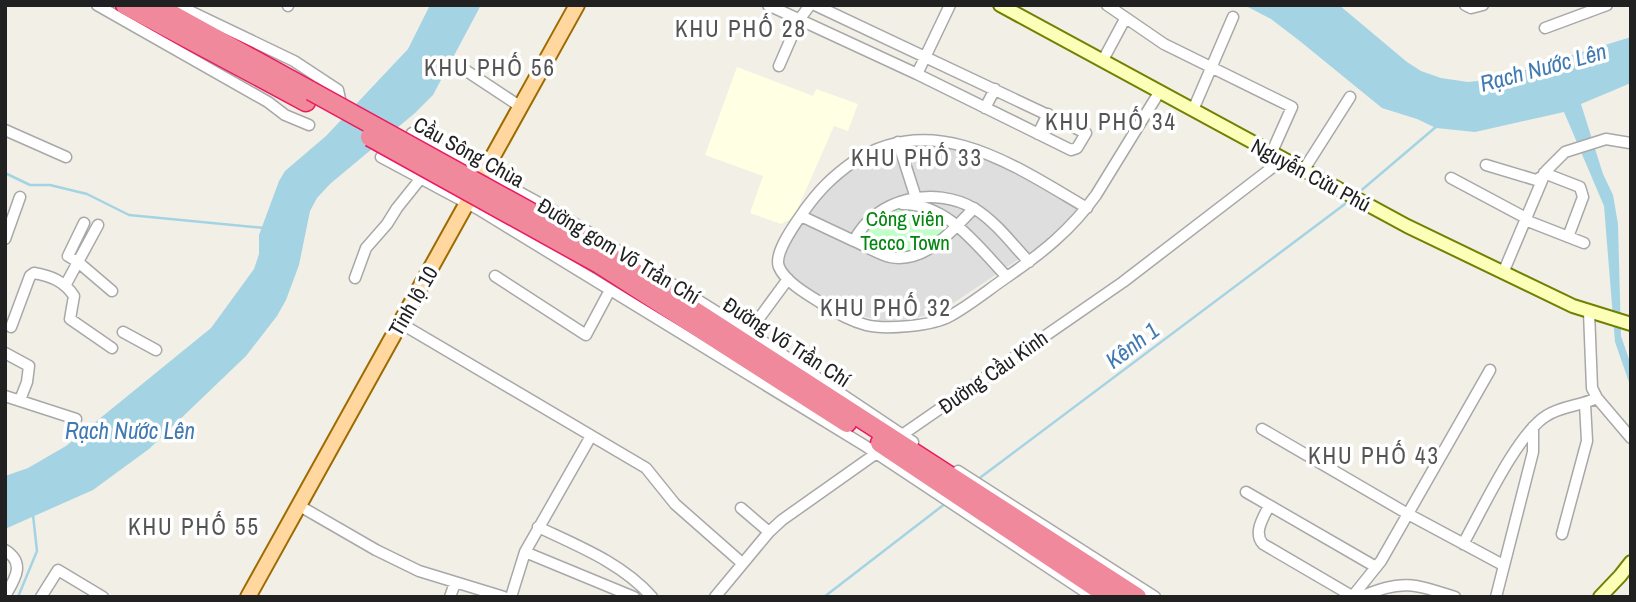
<svg xmlns="http://www.w3.org/2000/svg" width="1636" height="602" viewBox="0 0 1636 602" font-family="'Archivo Narrow',sans-serif">
<style>
.residential{fill:#dfdede}
.education{fill:#ffffe3}
.park{fill:#c2fec8}
.water{fill:#a4d4e3}
.lines{fill:none;stroke-linecap:round;stroke-linejoin:round}
.stream{stroke:#a4d4e3;stroke-width:2.5}
.street-casing{stroke:#a8a8a8;stroke-width:13}
.secondary-casing{stroke:#718000;stroke-width:16}
.primary-casing{stroke:#9e6b00;stroke-width:18}
.highway-casing{stroke:#eb1a5f;stroke-width:21}
.street{stroke:#fff;stroke-width:10}
.secondary{stroke:#fbffb8;stroke-width:12}
.primary{stroke:#ffd79f;stroke-width:14}
.highway{stroke:#ef899b;stroke-width:18}
.highway-bridge-casing{stroke:#eb1a5f;stroke-width:21;stroke-linecap:butt}
.highway-bridge{stroke:#ef899b;stroke-width:18}
.labels{text-anchor:middle;dominant-baseline:central;stroke-width:7;stroke-linejoin:round;paint-order:stroke}
.street-label{font-size:21px;fill:#212121;stroke:#fff}
.park-label{font-size:21px;fill:#03860f;stroke:#fff}
.neighbourhood-label{font-size:23px;letter-spacing:2px;fill:#545454;stroke:#fff}
.water-label{font-size:23px;font-style:italic;fill:#4179b2;stroke:#fff}
</style>
<rect width="100%" height="100%" fill="#f2efe7"/>
<path class="residential" d="M901 144H952L1007 166 1072 203 1076 208V213L1037 247 943 310 913 319 881 321 853 313 831 303 789 275 781 262 787 247 817 198 847 169Z"/>
<path class="education" d="M737 67 813 96 816 89 858 104 848 131 834 126 794 217 781 224 750 213 763 176 705 155Z"/>
<path class="park" d="M903 208H912L953 223C921 252 901 265 862 238 870 221 885 212 903 208Z"/>
<path class="water" d="M430 5H481L433 95 415 113 330 184 317 198 310 211 299 265 286 300 277 316 246 356 149 449 93 490 5 529V476L28 468 66 446 211 328 254 269 259 254V235L279 181 285 171 326 136 408 49Z
M1244 5H1339L1407 62 1421 71 1441 78 1468 82 1495 79 1631 37V83L1581 104 1603 174 1613 195 1618 224 1621 336 1631 365V388L1615 342 1604 206 1564 112 1475 132 1436 128 1417 119 1382 108 1301 42 1271 19Z"/>
<g class="lines">
<path class="stream" d="M5 173 30 185H50L87 194 129 215 264 228
M1357 194 1437 126
M977 480 1349 201
M18 597 37 551 33 515
M824 597 946 503"/>
<defs>
<path id="street" d="M97 5 268 102 285 115 309 125
M177 5 294 61 338 90 340 99
M768 5 917 74 1071 150 1077 148 1086 133 815 5
M1107 5 1164 44 1292 107 1271 154
M1465 5 1471 8 1483 5
M288 6V5
M1545 28 1607 5
M1103 60 1125 19
M459 66 521 107
M779 66 799 20 810 5
M917 74 950 5
M985 108 995 89
M1193 110 1233 17
M5 130 66 157
M412 133 561 215 749 332 913 442
M1038 134 1048 114
M898 142 916 198
M381 157 478 209 867 447 1093 597
M1486 165 1536 180 1543 176
M1303 171 1350 97
M1544 173 1580 187 1583 197 1568 237
M1451 178 1526 218
M902 204C949 204 978 247 1007 277
M974 208C953 230 925 264 890 257 878 254 866 246 854 241 875 198 935 185 975 209 996 222 1013 245 1029 262
M1087 208C1015 166 934 108 853 162 832 177 819 190 804 211 796 223 773 253 779 267 785 282 810 296 823 304 836 313 851 321 866 325 885 330 933 326 950 316 970 305 988 290 1007 277 1042 253 1071 230 1096 195L1160 91
M801 216 854 241
M1525 220 1584 243
M84 223 68 256 78 262 112 291
M5 239 20 197
M1503 273 1546 171 1565 152 1606 139 1630 143
M495 276 586 335 610 290
M355 278 366 248 387 224 397 208 421 178
M66 284 98 225
M1589 312 1592 388 1597 398 1631 438
M400 323 646 468 675 504 742 563
M11 327 30 276 34 273C51 276 64 281 74 296L70 319 112 348
M123 332 156 350
M749 332 788 279
M5 353 29 366 27 382 20 400
M5 396 76 419
M1262 429 1408 514 1503 565
M899 437 1123 282 1282 160
M958 471 1155 597
M1246 492 1376 567
M298 505 376 550 419 571 504 597
M1269 506C1263 518 1253 533 1263 544L1352 596
M741 508 769 532
M538 527C578 546 622 563 652 597
M1562 534 1587 441 1585 404
M1463 544C1481 512 1517 434 1546 416 1561 406 1580 406 1597 398
M5 550C26 563 15 579 5 596
M525 552 634 597
M41 597 58 570 103 597
M450 597 455 583
M511 597 525 552 591 436
M715 597 769 532 782 520 881 450
M1352 597 1381 561 1490 370
M1361 597C1401 579 1415 584 1455 597
M1496 597 1533 452V427"/>
<path id="secondary" d="M1000 5 1407 226 1573 306 1631 324
M1600 597 1620 576 1631 562"/>
<path id="primary" d="M248 597 577 5"/>
<path id="highway" d="M125 5 306 102
M155 5 311 91
M605 253 1137 597
M599 264 847 423
M880 443 1110 597"/>
</defs>
<use href="#street" class="street-casing"/>
<use href="#secondary" class="secondary-casing"/>
<use href="#primary" class="primary-casing"/>
<use href="#highway" class="highway-casing"/>
<use href="#street" class="street"/>
<use href="#secondary" class="secondary"/>
<use href="#primary" class="primary"/>
<use href="#highway" class="highway"/>
<defs>
<path id="highway-bridge" d="M311 91 605 253
M370 137 599 264"/>
</defs>
<use href="#highway-bridge" class="highway-bridge-casing"/>
<use href="#highway-bridge" class="highway-bridge"/>
</g>
<g class="labels">
<g class="street-label">
<text transform="translate(469 152) rotate(29)">Cầu Sông Chùa</text>
<text transform="translate(1311 175) rotate(28)">Nguyễn Cửu Phú</text>
<text transform="translate(619 251) rotate(31)">Đường gom Võ Trần Chí</text>
<text transform="translate(413 301) rotate(-60)">Tỉnh lộ 10</text>
<text transform="translate(787 342) rotate(33)">Đường Võ Trần Chí</text>
<text transform="translate(993 372) rotate(-35)">Đường Cầu Kinh</text>
</g>
<g class="park-label">
<text x="905" y="218">Công viên<tspan x="905" dy="24">Tecco Town</tspan></text>
</g>
<g class="neighbourhood-label">
<text x="741" y="28">KHU PHỐ 28</text>
<text x="490" y="67">KHU PHỐ 56</text>
<text x="1111" y="121">KHU PHỐ 34</text>
<text x="917" y="157">KHU PHỐ 33</text>
<text x="886" y="307">KHU PHỐ 32</text>
<text x="1374" y="455">KHU PHỐ 43</text>
<text x="194" y="526">KHU PHỐ 55</text>
</g>
<g class="water-label">
<text transform="translate(1543 67) rotate(-15)">Rạch Nước Lên</text>
<text transform="translate(1132 345) rotate(-37)">Kênh 1</text>
<text x="130" y="430">Rạch Nước Lên</text>
</g>
</g>
<rect width="1636" height="602" fill="none" stroke="#212121" stroke-width="14"/>
</svg>
